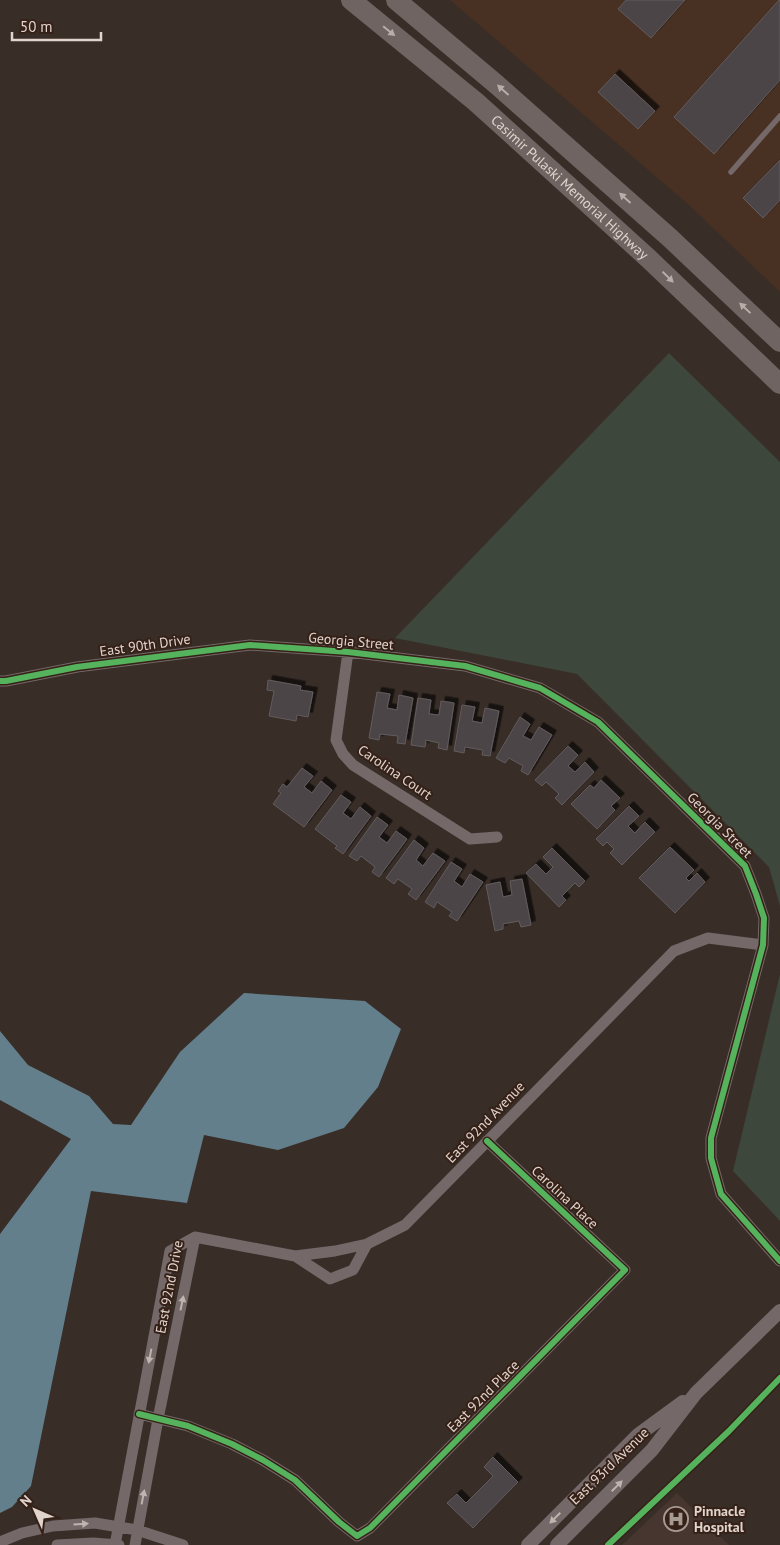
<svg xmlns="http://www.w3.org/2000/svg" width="780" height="1545" viewBox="0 0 780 1545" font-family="'PT Sans',sans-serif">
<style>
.built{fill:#483023}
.medical{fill:#473530}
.green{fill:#3d473c}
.water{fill:#637f8c}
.building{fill:#4b4547;stroke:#625c5e;filter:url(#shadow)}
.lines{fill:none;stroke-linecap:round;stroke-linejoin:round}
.service{stroke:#746868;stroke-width:5.5}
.minor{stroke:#746868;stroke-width:11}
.tertiary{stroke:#746868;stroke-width:14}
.motorway{stroke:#6f6462;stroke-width:20}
.cycleway-casing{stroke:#352117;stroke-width:9}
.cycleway{stroke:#56b35d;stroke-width:6}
.oneway{fill:#b9ada8}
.oneway2{fill:#c0b4af}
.labels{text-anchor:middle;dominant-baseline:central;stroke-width:4;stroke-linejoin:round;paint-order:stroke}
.street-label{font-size:14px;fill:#e1d4cd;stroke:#352117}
.poi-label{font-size:14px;font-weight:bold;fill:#e1d4cd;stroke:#352117;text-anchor:start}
</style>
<defs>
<filter id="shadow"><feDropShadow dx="4.5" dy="-4.5" stdDeviation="0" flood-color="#0009"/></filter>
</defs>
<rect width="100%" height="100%" fill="#382d27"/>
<path class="built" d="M450 0H780V292L690 206Z"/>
<path class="medical" d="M677 1493 729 1545H622Z"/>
<path class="green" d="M669 353 780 462V906L769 867 577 674 395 638Z
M780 974V1221L733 1171Z"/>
<path class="water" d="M244 993 365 1001 401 1029 378 1087 344 1128 278 1150 204 1135 187 1203 91 1191 31 1486 12 1507 0 1513V1234L71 1139 0 1100V1031L28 1065 89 1096 113 1124 131 1125 180 1052Z"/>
<path class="building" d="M626 0H685L651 38 618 9Z
M779 0H780V80L714 154 674 117Z
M615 74 655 111 638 129 598 92Z
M780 160V200L763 218 743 198Z
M268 680 301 686 300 690 313 692 308 717 297 715 296 721 269 716 274 691 267 690Z
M377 692 390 694 387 708 397 710 399 695 413 698 405 744 397 743 398 736 380 734 379 740 369 738Z
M418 698 431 700 429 714 439 715 441 701 454 703 447 750 438 748 439 743 426 740 425 747 411 745Z
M462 705 475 707 472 721 482 723 485 708 499 711 490 756 482 755 483 750 465 747 464 753 454 751Z
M520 717 530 724 523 736 531 740 539 727 552 735 528 775 521 771 523 766 509 758 505 763 496 758Z
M568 746 578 755 568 766 575 772 585 762 594 772 562 805 555 798 559 794 546 782 542 786 535 780Z
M302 768 313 776 304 787 312 793 321 781 332 790 304 827 273 804 281 793 278 791 283 784 287 787Z
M601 780 620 798 611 806 615 810 597 829 571 804 590 785 594 788Z
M341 795 351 802 343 813 351 819 360 807 371 816 343 854 335 848 337 846 315 829Z
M629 806 639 816 628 826 635 833 645 822 655 832 622 865 610 853 614 849 607 842 603 846 596 839Z
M377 817 388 825 379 837 387 843 396 831 407 839 379 877 372 872 375 867 361 856 357 861 349 856Z
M414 840 424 848 416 860 423 866 433 853 445 861 416 900 408 894 412 889 398 879 394 884 386 878Z
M670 847 694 870 686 878 689 881 697 873 705 882 675 913 639 878Z
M552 848 585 881 579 887 575 883 562 896 566 900 559 907 526 873 536 864 546 874 553 867 543 857Z
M451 862 462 869 454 881 462 887 470 874 483 882 457 921 449 916 452 912 437 902 434 908 425 902Z
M522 879 531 925 521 927 519 921 503 924V929L495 931 486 885 500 882 503 897 512 895 510 881Z
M493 1457 518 1482 473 1528 447 1503 457 1494 466 1503 493 1476 484 1467Z"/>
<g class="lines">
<path class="service" d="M731 172 780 116"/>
<path class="minor" d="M348 652 336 740 343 754 353 765 470 839 497 837
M0 681H6L77 667 250 645 348 652 465 666 540 688 598 722 745 866 756 894 764 918 763 945 711 1138V1158L721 1194 780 1261
M195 1237 295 1256 335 1251 367 1244 405 1225 674 951 708 938 763 945
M295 1256 330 1279 353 1270 367 1244
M139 1414 188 1426 232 1444 263 1460 295 1480 339 1522 357 1536 370 1528 625 1270 487 1141
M0 1542 22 1533 53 1526 95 1523 137 1530 183 1545
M57 1545 93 1543 119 1545
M115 1545 170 1251 195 1237
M135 1545 158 1419 195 1237"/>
<path class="tertiary" d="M528 1545 638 1435 683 1402
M557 1545 652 1450 696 1393 780 1311"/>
<g class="motorway">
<path id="s1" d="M351 0 476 102 649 259 780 384"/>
<path d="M396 0 496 84 670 238 780 342"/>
</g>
<defs>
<path id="cycleway" d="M0 681H6L77 667 250 645 348 652 465 666 540 688 598 722 745 866 756 894 764 918 763 945 711 1138V1158L721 1194 780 1261
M139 1414 188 1426 232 1444 263 1460 295 1480 339 1522 357 1536 370 1528 625 1270 487 1141
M608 1545 729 1431 780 1378"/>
</defs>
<use href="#cycleway" class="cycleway-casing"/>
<use href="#cycleway" class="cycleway"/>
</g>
<defs><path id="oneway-solid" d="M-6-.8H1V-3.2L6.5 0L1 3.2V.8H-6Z" transform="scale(1.25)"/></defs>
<g class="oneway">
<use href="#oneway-solid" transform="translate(389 31) rotate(39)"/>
<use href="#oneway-solid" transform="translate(503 90) rotate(-138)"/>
<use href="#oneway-solid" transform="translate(625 198) rotate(-138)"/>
<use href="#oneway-solid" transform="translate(668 277) rotate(44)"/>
<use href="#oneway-solid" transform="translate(745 308) rotate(-137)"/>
</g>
<g class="oneway2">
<use href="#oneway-solid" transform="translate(182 1303) rotate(-78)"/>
<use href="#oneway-solid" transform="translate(150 1356) rotate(101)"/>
<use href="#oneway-solid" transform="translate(617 1486) rotate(-45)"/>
<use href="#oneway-solid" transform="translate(143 1497) rotate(-79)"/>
<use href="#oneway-solid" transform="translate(555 1518) rotate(135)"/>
<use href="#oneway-solid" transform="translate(81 1524) rotate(-4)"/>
</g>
<defs>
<symbol id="hospital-ring" viewBox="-11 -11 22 22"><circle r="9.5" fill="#352117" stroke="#a69a93" stroke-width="1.5"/><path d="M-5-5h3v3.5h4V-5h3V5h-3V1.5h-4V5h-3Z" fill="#a69a93"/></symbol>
</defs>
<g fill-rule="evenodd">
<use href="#hospital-ring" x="662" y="1505" width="28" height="28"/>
</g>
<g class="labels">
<g class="street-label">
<text stroke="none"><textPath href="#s1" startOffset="288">Casimir Pulaski Memorial Highway</textPath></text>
<text transform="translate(351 641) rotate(5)">Georgia Street</text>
<text transform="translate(145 645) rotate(-8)">East 90th Drive</text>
<text transform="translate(395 772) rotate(34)">Carolina Court</text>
<text transform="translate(720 825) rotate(45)">Georgia Street</text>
<text transform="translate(485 1122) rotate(-46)">East 92nd Avenue</text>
<text transform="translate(565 1197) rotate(43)">Carolina Place</text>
<text transform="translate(169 1287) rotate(-79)">East 92nd Drive</text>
<text transform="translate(483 1396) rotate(-45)">East 92nd Place</text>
<text transform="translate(609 1466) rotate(-44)">East 93rd Avenue</text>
</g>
<g class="poi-label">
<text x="694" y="1511">Pinnacle<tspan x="694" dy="16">Hospital</tspan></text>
</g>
</g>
<g transform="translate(35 1510) rotate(315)" stroke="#352117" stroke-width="4" paint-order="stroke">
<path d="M0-4L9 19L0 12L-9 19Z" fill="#e1d4cd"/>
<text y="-8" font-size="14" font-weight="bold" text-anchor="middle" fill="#e1d4cd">N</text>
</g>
<path d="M12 32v8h89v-8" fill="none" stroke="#e1d4cd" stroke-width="2.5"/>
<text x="20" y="32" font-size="15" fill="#e1d4cd" stroke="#352117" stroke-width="4" paint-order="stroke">50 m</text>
</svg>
